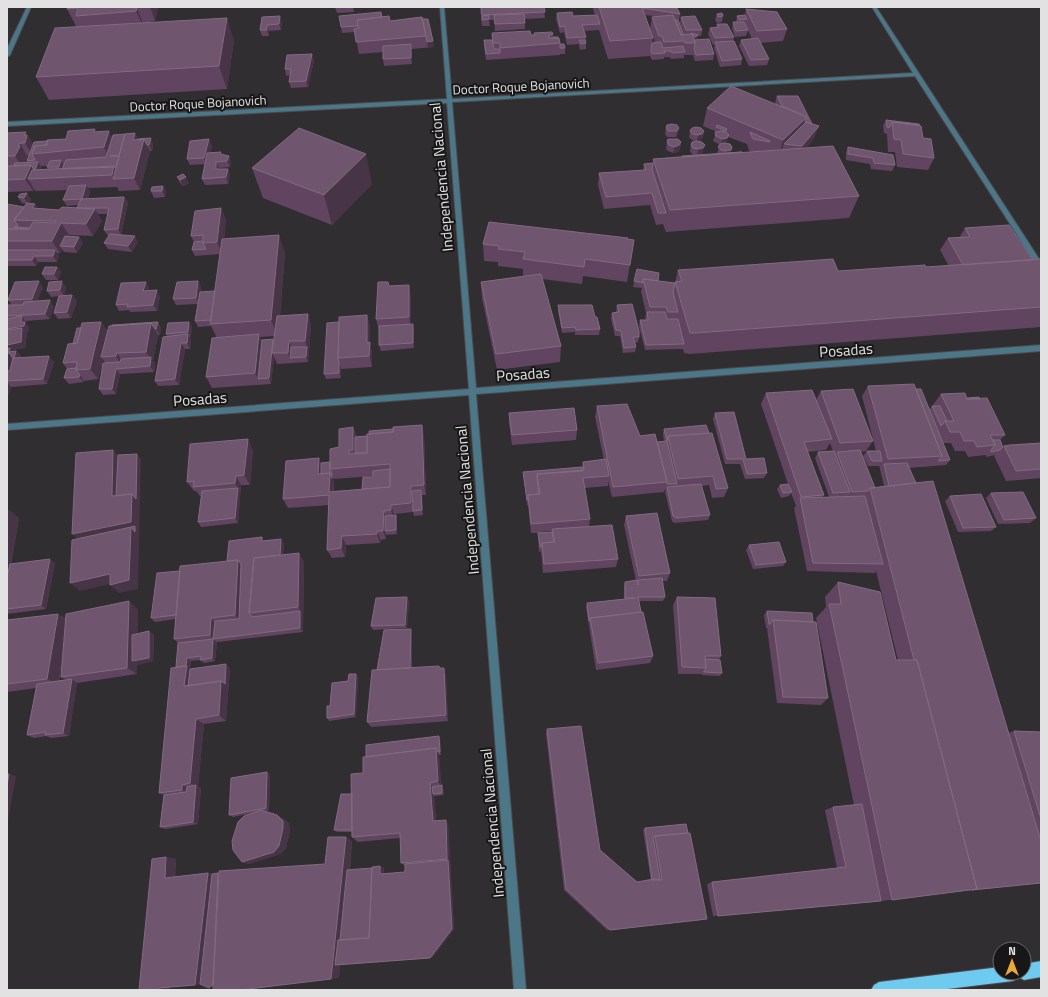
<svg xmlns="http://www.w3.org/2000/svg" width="1048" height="997" viewBox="0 0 1048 997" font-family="'Titillium Web',sans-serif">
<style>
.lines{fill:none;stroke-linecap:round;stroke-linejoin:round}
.minor-casing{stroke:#4d4b4d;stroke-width:2}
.trunk-casing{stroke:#4d4b4d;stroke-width:2}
.minor{fill:#4c7788;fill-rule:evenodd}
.trunk{fill:#6ecaee;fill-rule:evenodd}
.wall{fill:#61445f;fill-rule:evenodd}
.shaded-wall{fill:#473446}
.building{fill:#6f556d;stroke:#816b80}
.labels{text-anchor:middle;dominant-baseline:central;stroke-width:4;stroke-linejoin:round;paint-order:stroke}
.far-street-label{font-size:13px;fill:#e3e2e3;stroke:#181718}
.street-label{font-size:15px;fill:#e3e2e3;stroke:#181718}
</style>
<rect width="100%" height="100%" fill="#302e30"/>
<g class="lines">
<defs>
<path id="minor" d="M27 7H31L10 55 7 57V49Z
M440 7H444L452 99 913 73 872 7H876L1041 262V269H1039L915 76 452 102 476 388 1041 345V351L476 394 526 990H514L469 395 7 430V424L469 389 447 103 7 126V122L447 99Z"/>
<path id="trunk" d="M1041 961V977L1024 980 1019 977 1013 981 939 990H871L874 985 879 982 1000 967V973H1024V964Z"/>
</defs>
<use href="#minor" class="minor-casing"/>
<use href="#trunk" class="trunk-casing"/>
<use href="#minor" class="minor"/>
<use href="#trunk" class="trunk"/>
</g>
<path class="wall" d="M68 7H158L155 21 143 23 234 40 227 89 49 100 36 77 76 26 67 9Z
M335 7H353L354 12 337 13Z
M480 7H544L545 18 525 19V29L495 31 494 20H489L490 26H482Z
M593 7H674L680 14 679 20H675L684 35H685L680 23 681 17 702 30 701 36H698L697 40 714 54 713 60 695 61 693 55H684V58L671 59 670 57H664V59L652 60 650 56 608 59 599 30 584 31 586 37V49L580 50 579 46V44L567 45 564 32 560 33 556 19 557 13 573 16 595 15 593 9ZM644 15 655 16 652 17 650 29 655 42 652 43 653 38Z
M746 9 787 29 783 41 760 43 769 59 767 65 749 66 739 46 741 40 752 39 747 28 748 30 746 36 735 37 732 28 733 22H736L737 16 745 15Z
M717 14 723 16 722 22 717 23 715 20Z
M262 17 282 22 281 30 269 31V36H262L260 30Z
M382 17 390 21 422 17 434 47 411 49 412 64 384 66 383 59V52L359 54 355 32 342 33 341 27Z
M717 24 734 37 733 41 742 59 741 65 720 67 714 48 715 44 713 45 708 34 710 28 716 27Z
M492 33 531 35 553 34V37L559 38 560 44 565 48V54H560V55L486 60 484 46V40H493Z
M314 60 308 87 291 88 289 82 290 75 286 76 285 69Z
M777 96 812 124 819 126 814 138 806 148 859 196 849 218 666 232 663 224 656 225 650 205 604 209 598 185 599 173 643 170 644 164 653 163V159L695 155 692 154 690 151 691 145 696 141 692 140 689 137 690 131H704L703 137 701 140 697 141 703 151 702 154 699 155 718 154 717 153 720 145 713 141 716 133H714L715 131 703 126 707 108 776 104 775 103ZM728 137 747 144 749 151 752 152 731 153 726 143Z
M886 120 919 124 923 138 934 158 928 170 897 167 895 152H888L887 134 884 133 883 126Z
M677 125 678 134 676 137H667L665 134 666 128Z
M97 132 112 137 135 133 138 139 153 144 152 151H150L140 190 119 191 117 187 88 188 90 191 88 199 124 197 128 203 121 235 138 242 132 252 108 249 104 243 109 236H108L104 230 108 214H98L102 221 93 236 69 235 68 237H79L83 243 77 253 64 252 62 249 60 253H57L59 256 57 262H38L36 266H7V204L24 207 27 204 22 203 18 197 27 193 31 200 28 203 37 208 59 210 77 208 78 205 67 206 63 200 67 190 36 191 34 189 33 191 7 192V133L33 144V145L66 139ZM30 155 27 161 28 162 25 163 28 158 26 157 27 156ZM41 166H47V167L48 169H41L42 168Z
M667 142H681L680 149 678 152 673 153 668 151 666 149Z
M212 146 210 153 222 154 229 156 231 162 230 167 219 168V169H228L230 176 228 184 205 185 202 179 205 164 190 165 187 159Z
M848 147 895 165 892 171 871 169 870 164 846 160V153Z
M252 168 372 184 332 225 263 198Z
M177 177 189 183 183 186 180 183Z
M163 186 166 192 165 197 154 198 151 191Z
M221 208 226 220 224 239 285 252 280 316 308 314 311 326 308 362 277 364 274 357 271 384 212 388 206 377 217 338 211 326 198 327 195 321 198 304 176 305 173 299 198 281 201 287 200 296 215 291 220 254 195 256 192 250 194 242 191 236ZM275 336 274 342 273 339 262 340 260 337Z
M965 228 1033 260 1041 259V327L690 354 684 353 683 349 645 350 639 326 640 320H646L645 318 646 313 641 291 642 288 633 287 637 269 658 281 675 283 678 270 838 271 926 267 949 266 940 250 948 238H959Z
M627 239 634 240 627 282 583 276 582 284 542 279 561 346 560 362 497 370 482 298 481 282 523 276V269L498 266V262L484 261 483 244Z
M57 267 61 272 58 280H46L42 274Z
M389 286 411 296V324L414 329V348L381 351 379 345V330L376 319Z
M43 287 37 301 54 306 50 319 26 321V324L29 327V331L26 332 27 333 25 348 11 350 12 351H16L21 356 20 358 49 356 54 362 47 384 11 387 7 399V305H12L8 300Z
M66 287 64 295H72L77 301 71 318 58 319 54 313 59 296 51 297 47 291Z
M149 287 148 290 160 296 157 311 130 312 129 310 119 311 116 305Z
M558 305 595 317 600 329 599 335H575V332L562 333 558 311Z
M617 305 639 337 638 342 635 343 636 347 635 352 623 353 620 336H615L611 319 612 313 616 312Z
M367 315 370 327V343L372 353V367L341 369V378L326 379 324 374 339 322Z
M101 322 108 332 158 322 161 328 160 335H158L153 361 155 363 154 372 120 374 116 394 103 395 99 389 105 363 103 359 98 379 84 381V382L69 384 64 378 67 369 63 363 81 328Z
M189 322 192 327 190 338 191 340 190 349H185L179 385 158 386 155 381 167 336 166 334Z
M868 386 916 389 929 410 932 406H933V405L941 394 967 398 1005 435 1000 440 1003 447 1041 443V478L1006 481 994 456 995 455 986 457V455L968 457 965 451H955L951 443H943L950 460 946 465 909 468 1009 733 1014 731 1041 732V883L954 892 873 902 713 916 707 884 712 882 837 868 825 810 833 807 854 805 816 618 826 607 825 597 838 582 896 660H898L876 571 875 573 807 571 794 508 796 506 791 493 789 496 781 498 777 489 780 485 788 484 761 404 766 393 816 400 821 391 873 441 866 451 861 452 875 488 884 486 879 465V466H868L863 456 867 451H876L862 396ZM830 443 833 451 818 452 815 458 829 497 822 498 824 495 807 452 826 450Z
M597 406 640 436 657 442 664 441 663 434 664 429 709 433 728 488 724 497 712 498 709 485 702 486 710 515 708 520 674 523 672 521 665 492 666 489H665L664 492 612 497 608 481V486L585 488 590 519 589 526 618 559 616 567 543 573 541 551 539 552 538 533H531L528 505H527L523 472 582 467 583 462 604 460 595 417ZM552 531V533L539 532Z
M509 413 577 430 576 440 512 445 509 423Z
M715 413 746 459 767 473 764 478 745 479 740 464H725L713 419Z
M353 427 357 437 424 435 426 495H422L423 515 414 516 413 512 394 514V515H396L397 519V534L386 535V539L381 540 380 543 346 545 345 557 332 558 327 550 329 505 288 508 283 499 321 463 330 462 339 447ZM373 476V477L362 489 334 491V479Z
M253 450 250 485H241L238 523 201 527 198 522 201 496H200L196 491H194L187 482Z
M991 493 1036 518 1030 523 998 524 986 498Z
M950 496 996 527 991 531 958 532 945 501Z
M7 509 19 518 11 564 55 563 46 609 7 614Z
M626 516 670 573 667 581H662L665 597 663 601H639L641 612 653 656 650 663 596 670 586 607 587 603 624 599V587L625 582 636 581 624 525Z
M264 541 284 544 283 554 304 561 303 632 217 642 215 661 204 663 200 660 191 661 190 668V669L230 668 226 721 204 724 198 786 201 788 198 824 165 829 160 827 164 795 159 793 176 667 178 643 174 639 176 619 155 622 151 618 180 571 227 561Z
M749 545 786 562 783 566 753 569 746 550Z
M677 597 721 656 719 660 722 673 720 676 702 675V674H678L673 605Z
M409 601 407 628 373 630 371 626Z
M138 609 137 634H154L153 661 137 665V674L77 683 69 736 51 738 46 736 34 738 27 735 36 688 7 692V620L58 614 66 619ZM62 661 61 677 66 680 59 681Z
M767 611 813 622 828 698 821 705 777 703 767 628H766L764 615Z
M412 632V668L439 666 440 668 446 675 448 721 371 727 367 722 377 670Z
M356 674 358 677 356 717 329 721 327 718 330 706 348 681Z
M547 729 600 850 637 882 651 880 643 830 645 828 686 824 702 920 607 930 564 890 546 734Z
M440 739 441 755H439L441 785 443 788 444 795 434 796 436 821 448 824 454 929 432 958 340 965 339 978 213 987 200 984 170 987 166 990H139L166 857 176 859 175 877 208 873 212 874 325 864 352 841 350 869 384 868V874L405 872V866L401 863 400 838 358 842 352 837V832H337L334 830 352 794 363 773 366 757Z
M267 772 270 774 269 810 264 811 284 819 289 824 290 831 286 848 280 854 249 864 242 862 252 813 233 817 229 815Z"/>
<path class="shaded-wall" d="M150 7H158L155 21Z
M137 8 144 26V28L136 11Z
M280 16 282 22 281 30 279 24Z
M227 18 234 40 227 89 219 66Z
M267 25 269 31V36L267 30Z
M698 35 697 41 694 43 695 37Z
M433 41 434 47 428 48 427 42Z
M411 44 412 51V64L411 58Z
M312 54 314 60 308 87 306 81Z
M807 117 801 134 784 144 780 154 779 155 783 140Z
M819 126 814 138 802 153H799L802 146Z
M679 128 678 134 676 137 677 131Z
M109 131 115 143 110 160 104 147Z
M704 131 703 137 701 140 697 141 698 135Z
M26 132 35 147 32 155 25 143 24 135Z
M135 133 141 145 133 140Z
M729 135 727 141 725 144 721 145 722 139Z
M151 138 153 144 152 151 149 145Z
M144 139 150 151 140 190 134 178Z
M209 139 212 146 206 164 204 158Z
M681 142 680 149 678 152 673 153 674 147Z
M20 143 27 156 26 157 28 158 23 168 15 156 18 146Z
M705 145 702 154 697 156 698 149Z
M732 147 731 153 725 157 726 151Z
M366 154 372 184 332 225 324 195Z
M229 156 231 162 230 167 227 161Z
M35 160 37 164 38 162 42 168 39 175 35 171 37 164Z
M61 160 64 167 63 173 59 167Z
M216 162 219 168 218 176 216 169Z
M31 165 38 176 28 179 34 189 33 191 25 179Z
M114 166 120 179H115L112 175Z
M228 169 230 176 228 184 226 177Z
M186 177 189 183 183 186 180 180Z
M86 185 90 191 86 205 82 199Z
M163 186 166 192 165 197 162 191Z
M27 193 31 200 28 204 24 198Z
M124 197 128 203 121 235 118 229Z
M35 204 42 216 32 208Z
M221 208 226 220 222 254 217 242Z
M95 209 102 221 93 236 86 224Z
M61 223 69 235 63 246H60L62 249 60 253 52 241Z
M279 235 285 252 278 336 271 320Z
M135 236 138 242 132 252 128 246Z
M79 237 83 243 77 253 74 247Z
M55 250 59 256 57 262 53 256Z
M34 256 38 262 36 266 32 260Z
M57 267 61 272 58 280 54 274Z
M39 281 43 287 36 305 32 299Z
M62 281 66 287 64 296 60 290Z
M198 281 201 287 199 303 196 298Z
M146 282 149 287 147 296 143 291Z
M409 285 411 296V328L409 317Z
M157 290 160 296 157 311 153 305Z
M72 295 77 301 71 318 67 312Z
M50 300 54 306 50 319 45 314Z
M308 314 311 326 308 362 306 357 307 347 305 341Z
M367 315 370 327V343L372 353V367L367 343Z
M22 316 26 322V324L29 327V331L26 332 27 333 25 348 11 350 15 354 7 351V329L21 322Z
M101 322 108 333 101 357 103 359 98 379 90 369Z
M158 322 161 328 160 335 156 329Z
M189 322 192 327 191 338 188 332Z
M151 323 158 335 153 361 155 363 154 372 150 366 151 360 146 352Z
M413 324 414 329V348L413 343Z
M188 334 191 340 190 349 187 343Z
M259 334 264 346 258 379 255 373Z
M273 339 275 345 272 353 274 357 271 384 269 378Z
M289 341 293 353 290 358 288 353Z
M181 343 185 349 179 385 175 379Z
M16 351 21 356 19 363 14 358Z
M9 353 18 364 14 376 7 368V358Z
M117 353 124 364 123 367 116 356Z
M49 356 54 362 47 384 43 379Z
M339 363 341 369V378L339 373Z
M116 369 120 374 116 394 112 389Z
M80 375 84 381V382L79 377Z
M7 383 11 387 7 399Z
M422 425 424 435 426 495 424 485Z
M353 427 357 438 356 458 353 450Z
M248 439 253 450 250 485 244 475Z
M113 450 122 460 116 501 112 496Z
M137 454 141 459 138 589 119 593 110 585 129 580 82 543 72 534 132 494Z
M319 458 323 468 321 479 318 474Z
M330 473 332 474 334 479 333 501 329 492Z
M236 476 241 485 238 523 235 518 238 488 235 483Z
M411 486 413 496 414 512 411 503Z
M421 490 422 495 423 515 422 510Z
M391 505 394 514V520L391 510Z
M8 509 19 518 7 582V513Z
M384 511 387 520 385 531 386 535V539L383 531Z
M396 515 397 519V534L396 530Z
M377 531 381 540 380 543 377 534Z
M342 536 346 545 345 557 341 548Z
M281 539 284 544 283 564 280 559Z
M299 553 304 561 303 632 300 628V611L298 607Z
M50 559 55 563 46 609 41 605Z
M238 560 244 568 242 622 235 615Z
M110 574 119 582 80 591 70 583Z
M407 597 409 601 407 628 405 625Z
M129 601 138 609 137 660 149 631 154 634 153 661 137 665V674L127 668Z
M58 614 68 621 58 685 47 679Z
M211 618 218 625 213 639 217 642 215 661 212 658 213 639 210 635Z
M411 629 412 632 411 674 410 671Z
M187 658 191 661 190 668 194 672 192 689 184 686Z
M226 664 230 668 226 721 219 715 221 681Z
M444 668 446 675 448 721 446 715Z
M356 674 358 677 356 717 354 714Z
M72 679 77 683 69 736 63 733Z
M196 719 204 724 198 786 201 788 198 824 193 822 196 786 190 783Z
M439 736 440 739 441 755 440 752Z
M436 748 439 755 442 788 438 781Z
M267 772 270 774 269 810 266 808Z
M9 774 16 776 8 822H7V786Z
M430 783 433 789V794L434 796 436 826 433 821Z
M182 785 191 789 190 794 182 790Z
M442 785 443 788 444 795 442 793Z
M277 815 284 819 289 824 290 831 286 848 280 854 249 864 242 862Z
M446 820 448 824 454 929 432 958H430L448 860 447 859Z
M346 837 352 841 339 978 331 979Z
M166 857 176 859 174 880 165 878Z
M380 866 384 868V876L380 874Z
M208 873 216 875 205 984 195 985Z
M170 987 166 990H157L159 988Z"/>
<path class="building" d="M68 7H134L133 8H137L136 11 76 16 78 8 67 9Z
M481 7H544L545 12 482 15Z
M599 7H642L653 38 610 41Z
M642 7 677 8 680 14 642 8Z
M746 9 777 12 787 29 757 31Z
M381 12 382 17 357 20 358 26 341 27 339 16Z
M572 12 573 16 597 15 600 24 582 25 586 37 567 38 565 26 560 27 557 13Z
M722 13 723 16 718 17 717 14Z
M524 14 525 23 495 24 494 15Z
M489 15V19L482 20V16Z
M673 15 681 35 692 34 695 43H685L684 41 664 42 662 36H659L652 17Z
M745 15 747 19 739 20 737 16Z
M280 16 279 24 267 25V30H260L262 17Z
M389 16 390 21 422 17 426 36 356 42 354 29 359 28 357 20Z
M695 16 702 30H686L681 17Z
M227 18 219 66 36 77 55 28Z
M422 19H428L433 41 427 42 426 36Z
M675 20H678L684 35H681Z
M733 22H744L748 30 736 31Z
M717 24H727L734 37 715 38 710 28 719 27Z
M530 31 531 35H535L534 33 552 32 553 34 549 35V38H559L560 43 500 48V43H493L492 33Z
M691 33 698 35 695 37 691 34Z
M553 37H558V38H553Z
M758 38 769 59 751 60 741 40Z
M709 39 714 54 696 55 694 49 695 43 694 40Z
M484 40H492L494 49H500V53L486 54Z
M579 40H585L586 43 581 44Z
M734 41 742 59 722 61 715 42Z
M661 42 663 48 683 46 685 52 672 53 671 51H664L665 53 652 54 651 50 652 43Z
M411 44V58L383 59V46Z
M560 44H564L565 48H560Z
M312 54 306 81 289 82 291 69H285L287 55Z
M731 86 807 117 783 140 707 108Z
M777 96H798L812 124 806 122H805L807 117 782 106Z
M886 120 919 124 920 125 892 122 889 128 887 127Z
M806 122 819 126 802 146 784 144Z
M892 122 921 126 923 138 931 139 934 158 903 154 901 140 894 139Z
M672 124 677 125 679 128 677 131H668L666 128 667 125Z
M717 125 727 129 726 131 716 127Z
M696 127 701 128 704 131 702 134 698 135 693 134 690 131 692 128Z
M299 128 366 154 324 195 252 168Z
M95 129 94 132 109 131 104 147 32 154 35 146 47 145V140L66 139 68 131Z
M721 131 726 132 729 135 727 138 722 139 715 135 716 132Z
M26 132 24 135H27L25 143H20L18 146H20L15 156H7V133Z
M750 132 770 141V142L753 139Z
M135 133 133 140 144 139 134 178 113 179 125 134Z
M125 134 119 155 110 156H119L116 167 62 169 66 160 106 157 113 135Z
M151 138 149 145H147L144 139 138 140V139Z
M209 139 204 158 187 159 190 141Z
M668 139H678L681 142 679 145 674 147 669 145 667 142Z
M47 141V145L35 146 32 154 35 160 27 161 34 142Z
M696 141 702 142 705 145 703 148 698 149 693 148 691 145 692 142Z
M724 143 730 144 732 147 731 150 726 151 721 150 718 147 720 144Z
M833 146 859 196 670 210 653 159Z
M848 147 893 155 895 165 874 163 873 158 848 154Z
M221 152 220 154 229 156 227 161 216 162V169H228L226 177 202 179 207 153Z
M742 152 683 157 682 156Z
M61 160 59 167H47L50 161Z
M38 162 35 170H34L31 165 14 166 15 163Z
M653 163 652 169 666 213H658L652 193 606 197 599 173 646 170 644 164Z
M31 165 25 179 7 180V166Z
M114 166 112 175 28 179 32 170Z
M183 174 186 177 180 180 177 177Z
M86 185 82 199 63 200 69 186Z
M163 186 162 191H151L152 187Z
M27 193 24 198 18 197 20 194Z
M124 197 118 229 104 230 109 208H77L81 199Z
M27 203 35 204 32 208 59 210 62 207 95 209 86 224 61 223 52 241H7V229H29L33 222 55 223 56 221 14 220Z
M7 204 24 207 14 220 18 226V227H14L30 228 29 229H7Z
M221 208 217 242 203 243V235L191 236 195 211Z
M489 222 628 238 627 239 634 240 630 265 585 259 584 267 523 259 525 252 498 249 499 246 483 244Z
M1009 225 1033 260 963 265 948 238 970 237 965 228Z
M110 234 135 236 128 246 104 243Z
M279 235 271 320 210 324 222 239Z
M65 236 79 237 74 247 60 246Z
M203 241V243L206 249 192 250 194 242Z
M7 250H55L53 256H34L32 260H7Z
M833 259 838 271 925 265 926 267 1041 259V307L696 333H690L675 282 682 281 678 270Z
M45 267H57L54 274H42Z
M637 269 659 273 658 281 643 279V283L634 281Z
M541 274 561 346 496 354 481 282Z
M643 279 675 283 673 292 678 312H668L666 307H650Z
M39 281 32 299 8 300 15 282Z
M62 281 60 290 47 291 49 282Z
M198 281 196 298 173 299 177 282Z
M146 282 143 291 157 290 153 305 127 307 128 304 116 305 121 283Z
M378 282H388L389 286 409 285V317L376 319Z
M215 291 211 320 195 321 200 292Z
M72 295 67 312 54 313 59 296Z
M50 300 45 314 7 316V305H23L24 302Z
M632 304 639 331V337H633L636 347 624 348 621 331 616 330 612 313 619 312 617 305Z
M558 305H592L595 317H597L600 329 576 330 575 327 562 328Z
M647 312H665L667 319H678L684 344 646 345 640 320H648Z
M308 314 305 341H289L288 353H272L277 316Z
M367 315V343L370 342 369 356 338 358 339 317Z
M22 316 21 322H25L24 326 7 329V319Z
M101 322 90 369 76 370 77 362 63 363 68 344 77 343 82 323Z
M158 322 156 329H155L151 323 112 326V325Z
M189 322 188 332 166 334 168 323Z
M339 322 338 358 339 363V373L324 374 327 323Z
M151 323 146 352 117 353 116 356 101 357 109 326Z
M413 324V343L379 345V326Z
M22 328 21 342 7 345V330Z
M77 328H81L77 343 73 344Z
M188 334 187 343H181L175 379 155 381 163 337Z
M259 334 255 373 206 377 212 338Z
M273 339 269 378 258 379 262 340Z
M291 347H307L306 357 290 358Z
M10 348 9 352 16 351 14 358H13L9 353H7V349Z
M49 356 43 379 7 381V371H10L13 358Z
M151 357 150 366 116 369 112 389H99L103 363 120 362 121 359Z
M76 368V370L80 375 79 377 64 378 67 369Z
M914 384 942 456 888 459 868 386Z
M853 389 873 441 840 443 821 391Z
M916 389H921L950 460 938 461 942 456Z
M812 390 832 439 804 442 824 495 801 497 766 393Z
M965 393 967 399 987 398 1005 435H990L995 445 977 447 974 441H964L960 432H950L945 421H954L941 394Z
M979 397 980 399H967V398Z
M627 404 640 436 655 434 667 482 613 487 597 406Z
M932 406H940L947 421H945L941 426Z
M574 408 577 430 512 435 509 413Z
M734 412 746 459 764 458 767 473 747 474 743 459H727L715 413Z
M422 425 424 485 411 486V503L391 505V510L384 511 383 531H377V534L342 536 341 548 327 550 329 495 283 499 286 461 319 458 318 474 330 473 329 492 390 487V464L330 469V449L339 447V429L353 427V450H349V454L367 453V434L393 432V427Z
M706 425 709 433 668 436 667 441 664 429Z
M393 429V432L369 434V431Z
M712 433 728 488 716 489 713 476 678 479 668 436Z
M367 436V453H355V437Z
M248 439 244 475 236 476 235 483 193 487 194 481 187 482 190 444Z
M993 440H1000L1003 447 1000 450 991 452V450L995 445Z
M667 441 677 484H667V482L657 442Z
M1041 443V469L1016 471 1004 446 1010 445Z
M113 450 112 496 132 494 131 522 72 534 76 453Z
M860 450 875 488H870L868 491 852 492 837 452Z
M834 451 850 492 833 493 818 452Z
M867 451H880L882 461H872Z
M137 454 136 499 132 494 116 496 118 455Z
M606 459 609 476 583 478 590 519 531 524 528 495 540 494 537 474 584 470 583 462Z
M330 462V469L332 474V478L330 473 321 474V463Z
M907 463 916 483 889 486 884 464Z
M582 467 583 471 537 474V479L539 494 528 495V500H527L523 472Z
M390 469V487L362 489 363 477H373V471Z
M933 481 1041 841V883L972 890 977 889 917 660H914L870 488Z
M701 484 710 515 676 518 673 516 667 487Z
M788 484 792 492 783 493 780 485Z
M238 488 235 518 198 522 202 491Z
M421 490 422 510 413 511 412 491Z
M1023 492 1036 518 1004 520 991 493Z
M981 494 996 527 963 528 950 496Z
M865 496 883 564 813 563 800 498Z
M657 513 670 573 639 576 626 516Z
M396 515V530L385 531V516Z
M612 525 618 559 544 564 542 543 555 542 552 529Z
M135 526V532L131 527Z
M131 527 129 580 110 585V574L70 583 72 540Z
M552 532 554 542 542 543V547H540L538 533Z
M262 537V541L281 539 280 555 254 558 249 613 252 617 300 611V628L213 639 215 621 239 619 241 564 238 560 227 561 229 541Z
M779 542 786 562 756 565 749 545Z
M299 553 298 607 249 613 254 558Z
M50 559 41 605 7 609V577L10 564Z
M238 560 235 615 211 618 210 635 174 639 180 566Z
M180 571 176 615 151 618 157 573Z
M662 578 665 597H638L641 612 590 618 589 621 587 603 635 598H625V582L637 580 638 585V580Z
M838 582 880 592 896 660H917L977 889 892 900 829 604H841Z
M407 597 405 625 371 626 376 598Z
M677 597 715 598 721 656H705L706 668 682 667Z
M129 601 127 668 61 677 66 614Z
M767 611 812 613 813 622 773 620 770 624H769Z
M643 612 653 656 598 663 590 618Z
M58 614 47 679 7 684V620Z
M773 620 816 622 828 698 783 697Z
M411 629 410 668 377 670 384 630Z
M149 631V658L132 661V635Z
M213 639 212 658 200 660 201 656 187 658 186 666 176 667 178 643Z
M705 659 720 660 722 673 704 672V671L706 668Z
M226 664 225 684 221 681 188 686 190 669Z
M187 666 184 686 221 681 219 715 196 719 190 783 182 785V790L159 793 171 668Z
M439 666V668H444L446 715 367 722 372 670Z
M349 674H356L354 714 327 718V706H330L332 683 348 681Z
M72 679 63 733 45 735 46 732 27 735 37 684Z
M581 726 600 850 637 882 654 879 662 880 655 836 690 833 707 919 610 930 566 889 547 729Z
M1014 731 1041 732V819Z
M439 736 440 752H438L436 748 366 757V745Z
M436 748 438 781 430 783 433 821 446 820 447 859 401 863 400 833 352 837 351 774 363 773V757Z
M267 772 266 808 229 815 231 778Z
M7 774H9L7 786Z
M196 785 193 822 160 827 164 795 186 792 187 787Z
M442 785V793L433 794 432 787Z
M341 794H352V830H334Z
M862 804 881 901 718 916 712 882 846 867 833 807Z
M261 810 277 815 283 821V828L279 846 274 852 242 862 233 850 232 841 238 822 244 816Z
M686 824 688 833 655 836 653 837 660 880H652L645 828Z
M328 837H346L331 979 240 990H213L219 871 325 864Z
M166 857 165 878 208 873 195 985 159 988 157 990H139L152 859Z
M448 860 452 929 430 958 335 965 338 940 369 938 372 867 380 866V874L405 872V864Z
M372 868 369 938 340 940 347 870Z
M218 873 213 984 209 988 200 984 212 874Z"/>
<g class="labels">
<g class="far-street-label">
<text transform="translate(521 86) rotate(-3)">Doctor Roque Bojanovich</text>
<text transform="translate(198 103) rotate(-3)">Doctor Roque Bojanovich</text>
</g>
<g class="street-label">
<text transform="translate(441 177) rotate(-95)">Independencia Nacional</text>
<text transform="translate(846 350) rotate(-4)">Posadas</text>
<text transform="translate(523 374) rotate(-4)">Posadas</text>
<text transform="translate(200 399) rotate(-4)">Posadas</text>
<text transform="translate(467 500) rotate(-95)">Independencia Nacional</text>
<text transform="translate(492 823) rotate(-95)">Independencia Nacional</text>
</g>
</g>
<rect width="1048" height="997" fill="none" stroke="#e3e2e3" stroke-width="16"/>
<g transform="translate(1012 961)"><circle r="19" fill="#181718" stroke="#696869"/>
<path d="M0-3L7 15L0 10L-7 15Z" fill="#eca93a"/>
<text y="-6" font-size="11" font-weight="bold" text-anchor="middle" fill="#e3e2e3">N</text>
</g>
</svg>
